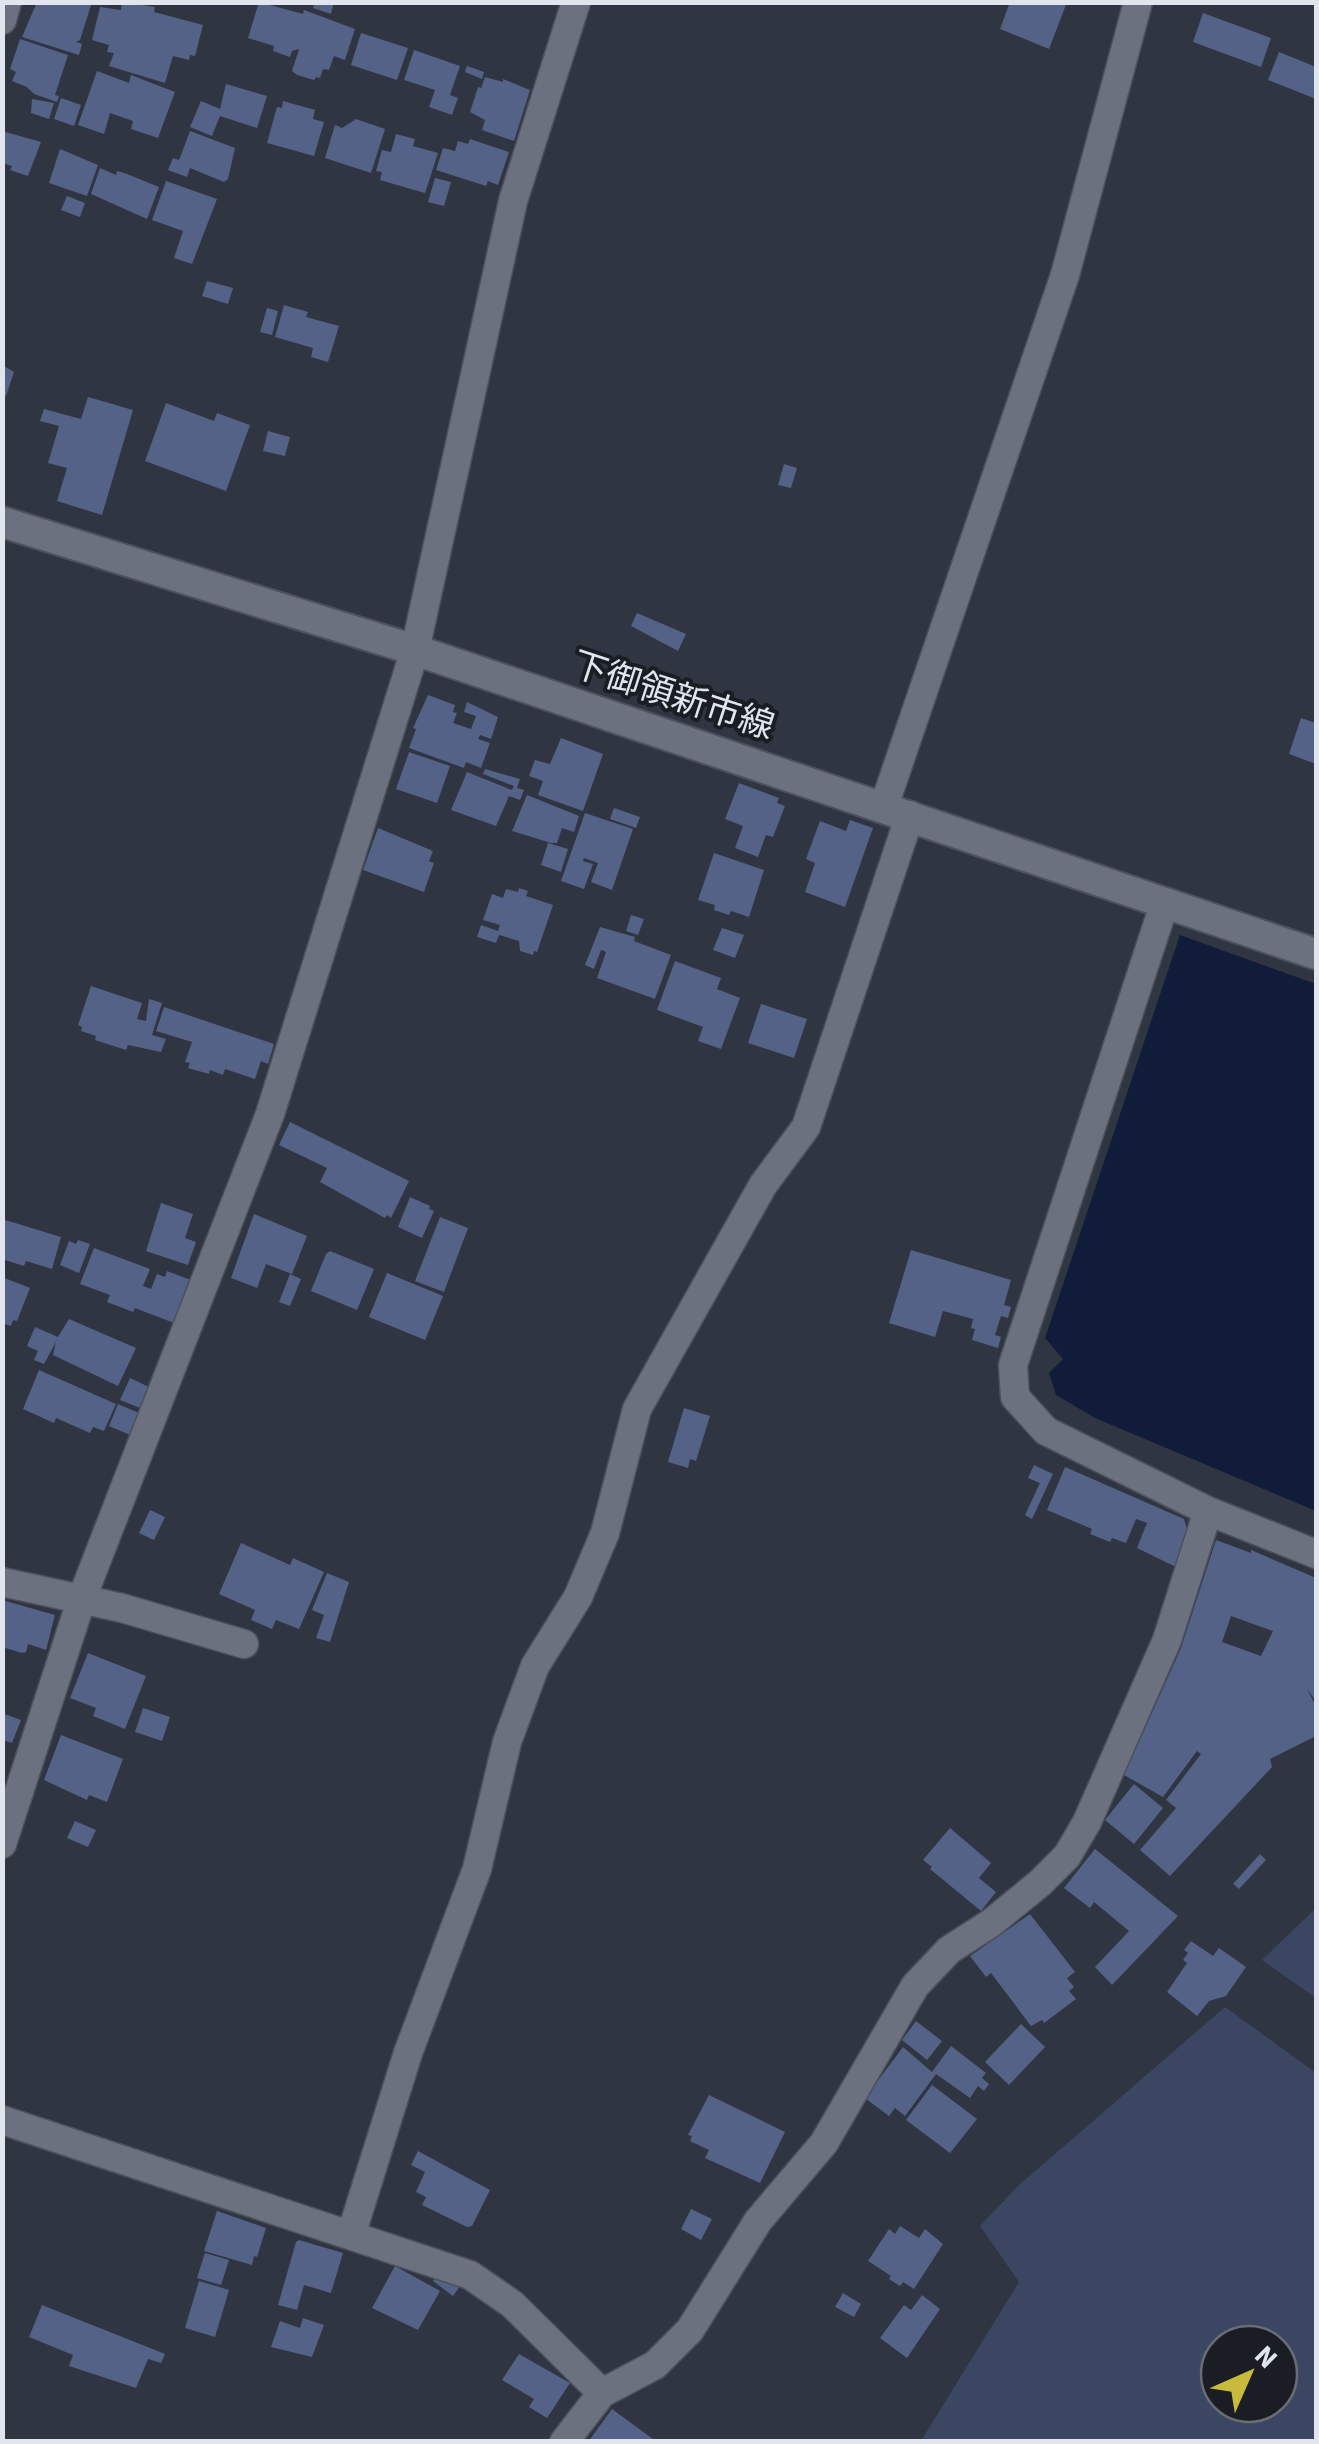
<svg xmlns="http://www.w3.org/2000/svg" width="1319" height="2444" viewBox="0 0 1319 2444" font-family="'Source Sans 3','Noto Sans JP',sans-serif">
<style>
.green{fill:#3b4663;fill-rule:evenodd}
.water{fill:#111c3b}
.building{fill:#546287;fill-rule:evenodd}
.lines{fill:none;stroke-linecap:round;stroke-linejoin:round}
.minor-casing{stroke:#4c515b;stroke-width:31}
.secondary-casing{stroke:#4c515b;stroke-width:34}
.minor{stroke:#6b717f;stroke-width:28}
.secondary{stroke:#6b717f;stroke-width:30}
.labels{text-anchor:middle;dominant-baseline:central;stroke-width:8;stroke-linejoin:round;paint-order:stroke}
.street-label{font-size:35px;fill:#e1e5ed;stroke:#1a1d23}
</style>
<rect width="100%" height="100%" fill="#303542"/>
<path class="green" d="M1316 1908V1998L1262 1960Z
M1225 2007 1316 2073 1314 2104 1316 2106V2441H921L1019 2282 980 2226 1019 2185ZM1219 2344H1279V2404H1219Z"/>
<path class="water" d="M1180 935 1316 984V1511L1095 1418 1056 1395 1049 1373 1063 1359 1045 1338Z"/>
<path class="building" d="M37 2H92L80 40 76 42 82 44 79 55 22 37Z
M122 2 155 7 154 12 203 25 195 56 190 55 189 60 173 56 165 83 109 66 114 53 107 52 109 45 92 40 100 7 121 10Z
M259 2 303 14 304 10 355 29 345 60 334 56 329 70 323 69 320 78 316 77 314 80 297 75 292 71 299 49 292 51 290 57 273 51 274 46 248 38Z
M315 2H334L331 14 313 8Z
M1010 2H1067L1049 49 1000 29Z
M1203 13 1271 38 1261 67 1193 42Z
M361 33 408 48 397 80 351 65Z
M20 39 68 55 55 95 59 96 57 102 34 94 27 87 12 81 16 72 10 69Z
M414 50 460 66 450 95 458 98 452 115 429 107 435 90 404 80Z
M1279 52 1316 67V99L1268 80Z
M467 66 484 72 482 79 465 72Z
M97 71 129 83 131 75 175 92 158 138 131 129 133 121 110 113 104 134 78 125Z
M485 77 503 82V79L530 90 514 141 482 130 485 120 470 112 478 87 481 88Z
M226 84 267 96 257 128 220 116 212 136 190 127 201 101 220 109Z
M61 98 81 105 74 126 54 119Z
M32 99 54 103 49 119 31 113Z
M283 101 315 110 313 119 324 122 314 156 267 143 277 107 282 108Z
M356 119 385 129 371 173 325 158 335 125 342 128Z
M2 131 41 142 28 176 10 170 12 166 2 163Z
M190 131 235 148 228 179 224 182 190 168 187 177 168 170 173 158 179 160Z
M396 134 415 139 413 146 438 153 425 193 380 180 382 172 376 171 382 150 391 152Z
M470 139 509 152 498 185 488 181 486 186 436 170 443 148 455 151 458 141 468 144Z
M60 149 98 165 87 196 49 183Z
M100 168 116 175 117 171 127 174 159 187 147 219 91 194Z
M435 178 451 182 444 206 428 202Z
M166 181 217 199 192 264 174 258 183 231 152 220Z
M67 196 85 203 80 217 61 210Z
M207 281 233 288 228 304 202 296Z
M284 305 308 312 306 317 339 326 328 362 311 357 313 348 275 337Z
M267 308 278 311 272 335 260 332Z
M4 366 14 372 6 396 2 395Z
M88 397 133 410 102 515 57 501 67 468 48 463 59 426 40 421 44 409 81 419Z
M166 403 214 421 217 413 250 425 226 491 145 461Z
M268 431 290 437 285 456 263 451Z
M784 464 797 468 791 488 778 485Z
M637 613 686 634 678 651 631 626Z
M428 695 455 705 453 712 457 713 453 723 471 729 476 716 464 712 467 702 498 717 491 739 480 735 478 739 490 743 481 768 466 762 464 768 409 748 416 729 413 728Z
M1301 718 1316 723V764L1289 754Z
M561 738 603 754 583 811 538 795 543 781 529 776 535 760 550 764Z
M409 752 450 766 437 803 396 789Z
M485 769 520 779 517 788 524 790 520 800 509 796 496 826 451 810 467 772 512 790 514 786 483 774Z
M739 783 779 798 777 803 785 806 773 837 766 835 758 857 735 848 743 826 725 819Z
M527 795 579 816 574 832 562 828 557 843H551L512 831Z
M614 808 640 817 636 828 610 819Z
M585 813 633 829 612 890 591 882 598 863 584 858 583 861 593 864 584 889 561 881Z
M850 820 873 828 845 907 805 892 815 863 806 859 820 821 846 831Z
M378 828 433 851 429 861 434 863 424 892 363 870Z
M548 843 568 849 561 872 541 865Z
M714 853 764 870 749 917 731 911 729 915 714 910 715 905 698 900Z
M519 888 528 891 526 896 553 905 537 952 534 951 533 955 520 951 519 941 499 935 496 943 477 937 481 925 498 931 500 925 483 920 492 894 503 898 506 889 518 892Z
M631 915 644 919 638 935 626 931Z
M600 927 635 937 634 941 671 955 655 999 597 978 606 952 601 950 594 969 585 965Z
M722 928 744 935 735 958 713 950Z
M675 961 721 978 717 989 740 998 721 1049 698 1041 703 1027 657 1010Z
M91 986 142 1003 137 1019 146 1021 149 999 162 1003 152 1035 166 1039 161 1052 128 1045 126 1050 95 1040 96 1036 81 1031 82 1027 78 1025Z
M761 1004 807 1019 794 1058 748 1043Z
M164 1007 274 1044 268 1064 261 1061 255 1079 225 1069 223 1075 210 1070 209 1074 188 1068 190 1063 185 1062 192 1042 156 1031Z
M290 1122 409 1181 391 1218 387 1215 385 1218 320 1182 327 1168 279 1145Z
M410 1197 430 1206 429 1209 434 1211 422 1238 398 1227Z
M161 1203 193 1214 185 1238 196 1242 188 1265 146 1251Z
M254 1214 307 1236 292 1274 266 1264 257 1288 231 1278Z
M440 1217 468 1228 444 1292 415 1281Z
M2 1219 61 1237 52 1269 26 1261 24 1266 2 1259Z
M78 1240 90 1244 79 1273 60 1265 69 1241 76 1244Z
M94 1248 150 1269 143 1286 151 1289 157 1274 165 1277 167 1271 191 1280 174 1323 135 1308 133 1312 107 1302 110 1295 80 1284Z
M911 1250 1011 1280 1004 1305 1011 1307 1008 1318 1001 1316 995 1335 1001 1337 998 1348 972 1340 975 1329 971 1328 973 1319 943 1311 935 1337 889 1323Z
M330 1251 374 1269 357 1310 311 1291 326 1254Z
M387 1273 443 1296 425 1340 369 1317Z
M290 1274 301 1279 290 1306 279 1302Z
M2 1277 30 1288 17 1321 13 1320 11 1326 2 1323Z
M69 1319 136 1348 118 1386 53 1355 56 1342 44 1364 34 1360 38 1351 27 1346 35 1327 58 1337Z
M39 1370 116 1404 104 1431 93 1427 90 1433 56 1418 54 1423 23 1409Z
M130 1378 149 1387 140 1408 120 1400Z
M118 1404 139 1413 130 1435 109 1426Z
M684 1408 710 1416 696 1461 690 1459 688 1468 668 1462Z
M1034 1465 1053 1474 1032 1519 1025 1515 1040 1483 1028 1478Z
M1065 1467 1184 1519 1190 1539 1180 1569 1137 1548 1147 1523 1136 1519 1126 1543 1112 1538 1110 1542 1090 1534 1092 1529 1047 1510Z
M150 1510 165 1517 154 1540 139 1533Z
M1216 1540 1251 1553V1550L1316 1578V1701L1307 1689 1316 1706V1736L1270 1759 1272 1767 1170 1876 1140 1850 1176 1808 1166 1800 1201 1754 1197 1751 1163 1797 1124 1775 1181 1648ZM1231 1616 1273 1631 1261 1656 1222 1642Z
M241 1543 290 1565 293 1558 324 1572 299 1629 276 1620 272 1629 251 1620 255 1610 219 1594Z
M327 1573 349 1582 330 1642 316 1638 324 1615 312 1610Z
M2 1600 55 1615 46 1650 28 1644 26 1652 22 1653 2 1647Z
M88 1653 146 1676 125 1729 93 1716 96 1708 70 1698Z
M143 1708 170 1717 162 1741 135 1732Z
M2 1713 21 1720 12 1743 2 1740Z
M61 1735 123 1759 107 1802 89 1795 87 1800 44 1780Z
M1134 1784 1163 1808 1134 1844 1105 1820Z
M75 1821 96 1830 88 1847 67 1838Z
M950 1828 991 1863 979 1878 996 1892 981 1911 930 1869 932 1867 923 1860Z
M1095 1849 1178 1916 1112 1985 1095 1967 1129 1931 1094 1902 1090 1908 1064 1888Z
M1260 1854 1266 1860 1239 1889 1233 1884Z
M1030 1914 1075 1972 1067 1978 1074 1987 1069 1991 1076 1999 1044 2023 1042 2020 1031 2026 991 1973 986 1977 970 1956Z
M1191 1941 1213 1956 1219 1948 1246 1967 1226 1996 1209 2001 1197 2016 1167 1992 1187 1963 1183 1960 1188 1953 1184 1950Z
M916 2021 942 2041 927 2060 902 2040Z
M1021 2024 1045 2047 1009 2085 985 2062Z
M951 2046 986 2073 982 2078 989 2084 984 2091 978 2086 970 2098 936 2074 905 2116 895 2108 889 2116 865 2098 903 2047 932 2072Z
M932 2085 977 2119 950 2153 906 2120Z
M709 2095 785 2132 760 2183 705 2158 709 2150 690 2141 692 2136 688 2135Z
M418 2151 490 2190 472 2226 467 2227 422 2205 426 2197 416 2192 425 2172 411 2165Z
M691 2209 712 2219 701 2240 681 2229Z
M217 2211 266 2228 257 2257 254 2256 252 2265 204 2251Z
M900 2226 919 2238 925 2229 943 2244 914 2289 903 2282 900 2286 889 2279 891 2276 868 2261 889 2229 895 2234Z
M299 2240 343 2253 331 2293 304 2285 297 2310 278 2305 296 2242Z
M205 2253 229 2260 221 2285 197 2278Z
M395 2266 440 2291 418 2330 372 2308Z
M437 2275 460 2286 453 2296 433 2281Z
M199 2281 229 2290 215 2337 185 2328Z
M843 2293 861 2304 854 2317 835 2307Z
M922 2295 940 2309 907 2358 880 2338 904 2305 911 2310Z
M42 2305 165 2354 161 2363 148 2359 136 2388 69 2366 73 2355 29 2337Z
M303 2318 324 2325 312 2357 271 2347 280 2321 300 2328Z
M519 2354 570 2383 547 2418 529 2407 534 2399 502 2380Z
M612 2409 657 2442H588Z"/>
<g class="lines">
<defs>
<path id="minor" d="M2 20 7 2
M884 806 1065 275 1138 2
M1165 902 1013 1365 1015 1397 1046 1431 1208 1511 1316 1554
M2 1582 122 1608 244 1644
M2 1844 82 1598 270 1114 415 650 513 201 576 2
M2 2120 470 2275 512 2304 602 2393
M351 2235 408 2053 477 1869 507 1742 535 1666 578 1597 605 1533 637 1409 763 1185 806 1127 910 815
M564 2442 602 2393 655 2365 690 2330 758 2221 824 2143 915 1986 949 1950 991 1923 1040 1883 1067 1856 1087 1822 1167 1640 1208 1511"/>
<path id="secondary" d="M2 522 415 650 1316 954"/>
</defs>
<use href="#minor" class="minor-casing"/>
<use href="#secondary" class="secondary-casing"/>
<use href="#minor" class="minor"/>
<use href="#secondary" class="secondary"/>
</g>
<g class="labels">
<g class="street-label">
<text transform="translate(673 696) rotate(18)">下御領新市線</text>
</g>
</g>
<rect width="1319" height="2444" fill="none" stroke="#e1e5ed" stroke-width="10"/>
<g transform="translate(1249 2374) rotate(45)"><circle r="48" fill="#1a1d23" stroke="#6a6d74" stroke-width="2.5"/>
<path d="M0-8L18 38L0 25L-18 38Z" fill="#c8bb3b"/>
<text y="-15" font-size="28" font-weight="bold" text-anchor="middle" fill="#e1e5ed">N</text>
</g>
</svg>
